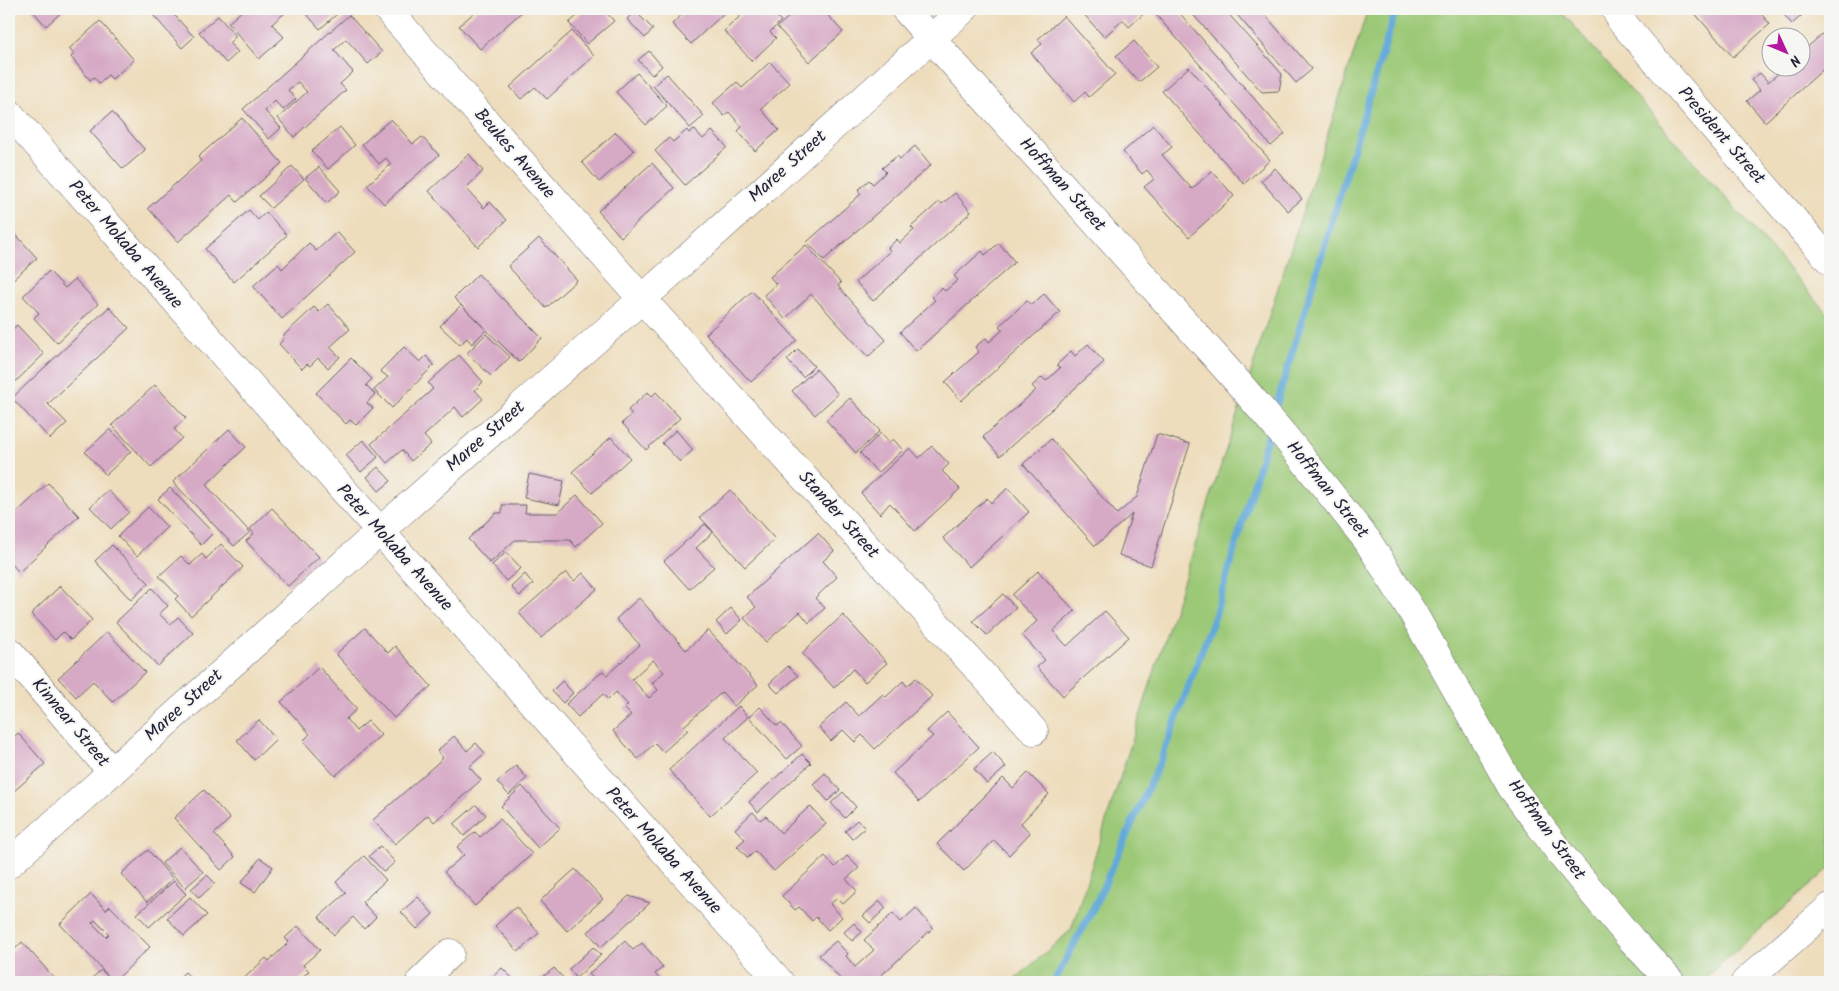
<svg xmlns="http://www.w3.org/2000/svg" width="1839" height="991" viewBox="0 0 1839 991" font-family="Kalam,sans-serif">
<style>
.green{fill:#9cc977;stroke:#5f7659}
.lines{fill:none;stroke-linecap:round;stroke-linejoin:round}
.stream{stroke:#63a9d9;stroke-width:7}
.building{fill:#d6a9c5;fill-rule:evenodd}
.minor-casing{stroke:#696368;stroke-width:29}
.major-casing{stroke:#696368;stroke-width:29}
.minor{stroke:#fff;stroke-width:28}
.major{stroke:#fff;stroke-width:28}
.labels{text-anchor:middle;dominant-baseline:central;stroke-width:4;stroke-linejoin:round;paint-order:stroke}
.street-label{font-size:18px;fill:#22223b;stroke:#f6f6f2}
</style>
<rect width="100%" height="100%" fill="#f6f6f2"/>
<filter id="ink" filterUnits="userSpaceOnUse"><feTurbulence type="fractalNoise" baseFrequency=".02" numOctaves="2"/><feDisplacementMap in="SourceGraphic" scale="10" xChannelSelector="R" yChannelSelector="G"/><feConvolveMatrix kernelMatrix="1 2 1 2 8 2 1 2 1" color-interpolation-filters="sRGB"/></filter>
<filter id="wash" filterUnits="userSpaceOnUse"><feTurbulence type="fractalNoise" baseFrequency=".0096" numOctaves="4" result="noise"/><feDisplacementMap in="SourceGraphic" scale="20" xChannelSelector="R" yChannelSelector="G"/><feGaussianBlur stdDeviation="1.12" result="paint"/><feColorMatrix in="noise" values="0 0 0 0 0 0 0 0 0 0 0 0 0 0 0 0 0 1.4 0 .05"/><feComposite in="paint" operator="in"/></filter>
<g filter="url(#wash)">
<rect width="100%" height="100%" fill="#eeddbc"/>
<path class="green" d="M1368 9H1559L1830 316V868L1700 982H1012L1071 930Z"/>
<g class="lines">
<path class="stream" d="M1274 413 1396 9
M1054 982 1097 901 1162 757 1215 616 1270 428"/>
</g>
<g id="blocks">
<path class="building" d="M31 9H65L46 26Z
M85 9H96L90 14Z
M148 9H169L194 37 182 48Z
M244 9H289L272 24 284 37 259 59 228 23Z
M302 9H332L337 14 320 29Z
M478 9H525L480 49 459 26Z
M585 9H603L614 21 587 44 569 23Z
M688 9H723L725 12 691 44 672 24Z
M748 9H770L781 21 770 32 776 38 752 61 724 31Z
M798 9H822L843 32 809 62 777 27Z
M1081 9H1149L1129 27 1123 20 1104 37 1080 10Z
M1151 9H1176L1285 134 1271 146Z
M1188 9H1224L1282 74 1279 91 1262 92Z
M1232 9H1260L1312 69 1296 83Z
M1691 9H1757L1770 24 1733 57Z
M1779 9H1809L1792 24Z
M635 11 653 29 645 38 627 19Z
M349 15 382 52 368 64 346 39 334 50 353 72 340 84 346 90 294 137 278 118 307 92 298 82 288 90 296 99 283 110 275 101 265 111 281 128 269 139 243 109Z
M218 16 236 36 229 43 238 52 226 63 199 32Z
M1064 16 1115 74 1089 97 1085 92 1074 102 1031 53 1042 44 1038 39Z
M100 21 134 60 112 79 108 75 99 83 94 77 90 80 71 57 74 54 69 49Z
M1830 27V63L1765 122 1747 101 1760 90 1751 80 1760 73 1768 82 1785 68H1802V52Z
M572 31 594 56 547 99 535 87 521 99 510 87Z
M1134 41 1157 67 1139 82 1116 56Z
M649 51 662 66 652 75 638 60Z
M770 62 790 83 761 109 779 130 755 151 738 131 742 127 729 112 724 116 713 103 737 82 742 88Z
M1189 67 1270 160 1244 184 1162 91Z
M637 73 667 106 646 125 616 92Z
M667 74 704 116 690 128 653 86Z
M112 112 145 150 123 169 90 131Z
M242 118 282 163 237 202 231 195 178 242 148 208 201 161 198 157Z
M391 119 413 144 422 137 439 155 384 204 367 185 391 164 386 158 379 164 362 144Z
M1153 125 1172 147 1162 155 1192 189 1212 171 1234 196 1189 237 1144 187 1154 179 1147 170 1142 174 1123 152Z
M340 127 355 145 328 169 312 151Z
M694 129 703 139 712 131 727 147 685 185 655 151 669 138 673 142 687 130 689 133Z
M616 132 634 151 599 182 582 162Z
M915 146 931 165 824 260 807 242 861 194 858 190 869 180 873 184 886 172 882 168 897 156 900 159Z
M469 154 483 171 466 188 484 208 490 202 507 220 478 247 429 191Z
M652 163 674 188 621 237 598 211Z
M292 166 304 179 271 208 259 196Z
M319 167 340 191 327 203 305 178Z
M1275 168 1302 199 1288 211 1261 181Z
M955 193 971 212 873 301 856 282 890 251 888 248 897 239 900 243 914 230 911 227 939 202 942 204Z
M249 210 258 220 266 212 287 235 234 282 205 249Z
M9 227 37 258 9 283Z
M337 232 355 252 282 319 253 286 278 264 282 269 309 243 316 251Z
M539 238 577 280 546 308 508 266Z
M999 243 1015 262 916 351 900 332 935 300 932 297 942 288 945 291 958 280 954 276 982 251 985 255Z
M806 245 841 283 838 286 886 340 868 357 811 294 785 319 764 295 776 284 770 277Z
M49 271 65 288 75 279 98 304 57 343 34 318 39 313 23 296Z
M478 274 542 338 519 362 454 298Z
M752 291 797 340 751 382 706 334Z
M1044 294 1060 312 961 401 945 382 979 352 975 347 986 338 989 342 1003 330 999 326 1027 301 1031 305Z
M328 304 350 329 330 347 340 357 328 368 318 358 310 366 307 364 302 369 279 344 284 339 282 337 314 307 319 312Z
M461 305 486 330 472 344 467 338 460 345 440 326Z
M109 307 129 328 48 404 67 423 50 439 12 398Z
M17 325 44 354 12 385 9 381V333Z
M486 334 510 357 491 376 467 353Z
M1088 344 1104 362 1000 456 983 437 1036 390 1032 386 1042 377 1046 381 1060 368 1057 365 1071 351 1075 356Z
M404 347 420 362 426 356 434 365 392 408 374 390 388 377 380 371Z
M798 349 814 366 803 377 787 360Z
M459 355 483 382 475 390 483 399 463 417 455 407 424 436 431 444 411 461 402 450 387 463 371 444 433 389 428 383Z
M351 358 372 379 366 385 375 394 367 403 373 408 356 425 350 420 346 424 316 393Z
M816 369 838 394 815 415 792 391Z
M155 385 186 418 174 429 182 438 151 467 112 425Z
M648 392 652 396 656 392 680 418 646 450 622 423 632 414 628 410Z
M850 398 880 431 856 453 826 420Z
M110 429 131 451 106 475 85 452Z
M229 429 246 447 206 485 250 532 234 546 173 482Z
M676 430 693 450 680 462 662 443Z
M881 433 889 443 893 439 903 450 878 473 860 453Z
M1157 434 1190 444 1151 566 1119 555 1132 514 1095 546 1023 464 1051 439 1117 514 1137 497Z
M611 437 630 458 592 493 572 472Z
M363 440 378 457 361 472 346 455Z
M932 446 949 464 942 471 960 489 915 531 890 503 880 514 861 493 910 448 919 458Z
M378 467 391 481 379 491 367 477Z
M529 474 564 481 559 505 524 498Z
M48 483 79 516 19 572 9 561V520Z
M170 488 213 533 201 545 158 499Z
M1008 488 1029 512 969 567 943 538 987 498 991 503Z
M108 490 129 512 111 529 90 507Z
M730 490 775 539 745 567 700 517Z
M577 495 602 523 576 547 570 540H515L490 563 468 539 496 513H502V505H526L525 513H557Z
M148 507 167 527 137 556 118 536Z
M272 508 319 557 288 586 246 541 254 534 250 529Z
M705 524 713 532 696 548 714 567 689 589 664 561Z
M818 533 834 551 823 561 837 577 815 598 825 608 809 623 800 612 766 642 744 618 756 607 747 597Z
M221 544 243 567 191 616 175 599 178 596 159 576 181 556 190 565 202 554 206 559Z
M112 545 149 583 131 600 95 561Z
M506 552 521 568 506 581 492 565Z
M1038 571 1075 611 1053 631 1067 646 1105 611 1129 637 1063 696 1037 667 1045 660 1022 635 1037 621 1012 595Z
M566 572 574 581 583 573 597 589 541 638 519 613Z
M525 574 533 584 520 596 511 587Z
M60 586 92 620 71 640 63 632 55 640 31 614Z
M152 588 168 606 159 614 170 624 178 617 193 633 158 666 116 622Z
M1003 594 1016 608 987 635 973 621Z
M639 598 686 650 708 630 758 685 734 706 722 692 684 726 688 730 663 752 655 743 638 759 613 731 631 715 624 708 628 705 616 692 608 700 603 694 578 717 566 704 603 671 607 675 640 645 616 619ZM653 660 664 672 652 683 658 690 649 698 632 679Z
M731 608 742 620 727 634 716 622Z
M843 615 887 663 865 682 853 669 834 688 802 653Z
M365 628 388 653 395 646 431 686 394 718 336 654Z
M107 632 145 672 113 702 93 681 76 697 58 678Z
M788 666 798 676 778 693 769 684Z
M319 667 357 709 346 719 356 731 368 721 381 735 335 776 303 741 310 734 281 702Z
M916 678 932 696 875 749 862 735 855 742 843 730 831 741 819 727 846 702 859 716 883 694 886 697 903 681 907 686Z
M562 681 573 693 563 703 552 691Z
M739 706 748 717 725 738 757 773 710 816 669 770Z
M760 707 777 726 781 723 802 746 787 759 749 717Z
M947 712 979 747 919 802 893 773 933 736 927 731Z
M259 720 276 739 254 760 237 740Z
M18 733 45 764 14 791 9 785V742Z
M454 736 467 751 476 743 485 753 469 767 481 780 434 822 428 815 395 844 373 820 443 758 437 751Z
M993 752 1006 767 987 784 974 769Z
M802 754 811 763 758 812 749 802Z
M516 766 527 778 509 795 497 782Z
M825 773 840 790 828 801 813 784Z
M1028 773 1049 794 1021 823 1030 833 1009 855 994 840 964 871 937 844 1003 778 1013 788Z
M522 786 560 828 538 848 501 806Z
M204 790 230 819 214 834 235 857 221 870 174 818Z
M843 792 856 807 845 818 831 803Z
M476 805 486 815 464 836 454 824Z
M810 806 826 824 774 871 755 851 748 858 737 846 745 839 735 829 753 812 760 820 766 816 781 833Z
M500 819 532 854 475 906 444 872 464 855 457 847 475 832 480 837Z
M857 820 865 828 852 839 845 831Z
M380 846 395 862 384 872 369 856Z
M180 847 203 872 185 888 162 863Z
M148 850 173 879 147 902 121 874Z
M364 856 386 880 362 902 376 917 364 929 353 917 334 935 319 917 346 893 336 882Z
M825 856 835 867 847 856 859 868 846 879 857 891 843 904 837 898 830 904 842 917 828 930 816 917 812 921 799 907 795 910 782 896Z
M260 858 273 867 255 892 241 883Z
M575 869 603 899 567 931 540 901Z
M207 875 215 883 199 898 191 889Z
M174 881 186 894 149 927 137 914Z
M91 894 106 910 110 906 150 947 114 982 60 924ZM95 920 109 934 106 937 92 923Z
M629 896 650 903 601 947 588 932Z
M190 897 207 915 184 936 167 918Z
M418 897 433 914 417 929 401 912Z
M880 901 886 908 870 923 863 916Z
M516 907 539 933 518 952 495 926Z
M916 908 933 928 874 982H843L819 955 836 941 848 954 846 956 855 967 874 950 864 940 893 913 901 922Z
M854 923 862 932 852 941 844 932Z
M298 926 320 950 303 965 309 971 297 982H240L266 958 269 961 289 942 285 938Z
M625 941 633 950 642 943 663 967 655 974 662 982H597L589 974Z
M22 942 58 982H9V955Z
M593 947 601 955 576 978 569 969Z
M502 968 516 982H487Z
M554 968 567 982H537Z
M101 970 113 982H92L90 980Z
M185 972 195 982H174Z"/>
</g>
</g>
<g filter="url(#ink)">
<use href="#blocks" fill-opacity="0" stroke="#696368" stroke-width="1"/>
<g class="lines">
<defs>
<path id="minor" d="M387 9 642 299 1034 731
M905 9 1230 373 1286 438 1367 540 1413 613 1512 788 1563 857 1631 939 1671 982
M1615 9 1622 22 1647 51 1830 261
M9 113 780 982
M9 651 112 772
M9 864 379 532 642 299 964 9
M420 982 450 953"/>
<path id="major" d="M1745 982 1830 907"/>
</defs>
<use href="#minor" class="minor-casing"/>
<use href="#major" class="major-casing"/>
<use href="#minor" class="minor"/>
<use href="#major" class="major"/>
</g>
</g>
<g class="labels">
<g class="street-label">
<text transform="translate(1721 136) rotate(49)">President Street</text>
<text transform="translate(514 154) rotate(49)">Beukes Avenue</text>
<text transform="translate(788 167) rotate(-42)">Maree Street</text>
<text transform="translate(1062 185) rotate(48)">Hoffman Street</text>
<text transform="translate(125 245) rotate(49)">Peter Mokaba Avenue</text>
<text transform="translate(486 437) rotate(-41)">Maree Street</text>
<text transform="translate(1327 490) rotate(51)">Hoffman Street</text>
<text transform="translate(838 515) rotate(48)">Stander Street</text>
<text transform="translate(394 548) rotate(48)">Peter Mokaba Avenue</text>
<text transform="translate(184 706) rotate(-42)">Maree Street</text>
<text transform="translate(70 723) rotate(50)">Kinnear Street</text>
<text transform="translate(1546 830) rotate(54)">Hoffman Street</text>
<text transform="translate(663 851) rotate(48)">Peter Mokaba Avenue</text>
</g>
</g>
<rect width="1839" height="991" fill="none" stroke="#f6f6f2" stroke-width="30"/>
<g transform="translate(1786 52) rotate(134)"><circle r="24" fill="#f6f6f2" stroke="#a1a1a9"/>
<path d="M0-4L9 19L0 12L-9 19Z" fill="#b5179e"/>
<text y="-8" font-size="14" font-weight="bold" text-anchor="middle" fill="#22223b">N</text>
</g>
</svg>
